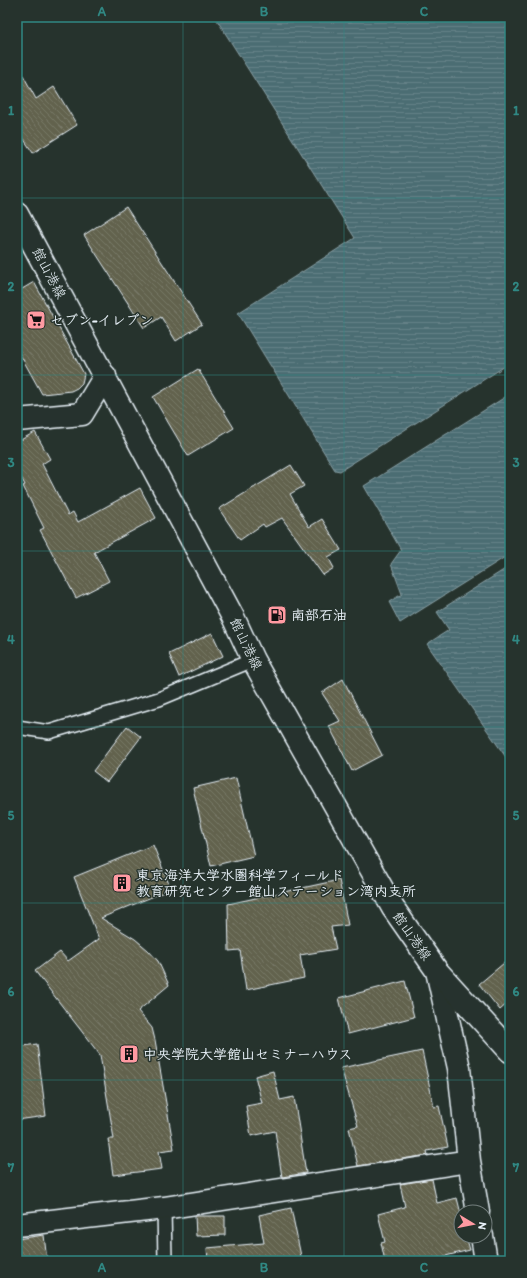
<svg xmlns="http://www.w3.org/2000/svg" width="527" height="1278" viewBox="0 0 527 1278" font-family="Itim,'Klee One',sans-serif">
<style>
.water{fill:url(#water-rules);stroke:#8aa2a8}
.building{fill:url(#building-back-hatch);stroke:#e8f1f8}
.lines{fill:none;stroke-linecap:round;stroke-linejoin:round}
.lane-casing{stroke:#e8f1f8;stroke-width:16}
.street-casing{stroke:#e8f1f8;stroke-width:25}
.secondary-casing{stroke:#e8f1f8;stroke-width:25}
.lane{stroke:#26332d;stroke-width:13}
.street{stroke:#26332d;stroke-width:22}
.secondary{stroke:#26332d;stroke-width:22}
.grid{fill:none;stroke:#308883;stroke-width:1;stroke-opacity:0.55}
.labels{text-anchor:middle;dominant-baseline:central;stroke-width:3;stroke-linejoin:round;paint-order:stroke}
.street-label{font-size:14px;fill:#e8f1f8;stroke:#26332d}
.poi-label{font-size:14px;font-weight:bold;fill:#e8f1f8;stroke:#26332d;text-anchor:start}
.neatline{fill:none;stroke:#308883;stroke-width:1.5}
.grid-label{font-size:13px;text-anchor:middle;font-weight:bold;fill:#308883}
</style>
<defs>
<pattern id="water-rules" width="6" height="5" patternUnits="userSpaceOnUse"><rect width="6" height="5" fill="#4c6d73"/><path d="M0 2.5h6" fill="none" stroke="#668288"/></pattern>
<pattern id="building-back-hatch" width="6" height="6" patternUnits="userSpaceOnUse"><rect width="6" height="6" fill="#62624d"/><path d="M-1 5l2 2M0 0l6 6M5-1l2 2" fill="none" stroke="#787967"/></pattern>
</defs>
<rect width="100%" height="100%" fill="#26332d"/>
<filter id="ink" filterUnits="userSpaceOnUse"><feTurbulence type="fractalNoise" baseFrequency=".025" numOctaves="2"/><feDisplacementMap in="SourceGraphic" scale="8" xChannelSelector="R" yChannelSelector="G"/><feConvolveMatrix kernelMatrix="1 2 1 2 8 2 1 2 1" color-interpolation-filters="sRGB"/></filter>
<g filter="url(#ink)">
<path class="water" d="M215 17H510V363L340 471 335 470 238 313 355 238Z
M510 394V554L400 623 389 602 402 594 391 564 401 550 364 486Z
M510 566V763L427 644 449 630 437 612Z"/>
<path class="building" d="M17 64 36 99 54 87 77 125 33 153 17 129Z
M126 207 202 324 176 341 161 317 144 328 84 235Z
M34 282 84 374 82 383 77 388 71 391 42 394 17 349V292Z
M198 369 234 428 188 456 153 397Z
M35 432 50 459 42 464 68 515 73 512 78 522 140 488 156 518 94 552 109 581 76 598 40 530 44 528 23 486 25 485 17 470V442Z
M291 465 304 486 290 494 309 527 322 519 341 550 328 557 334 568 323 575 282 518 265 527 263 524 240 540 219 509Z
M212 633 223 656 179 677 169 654Z
M343 679 382 755 352 771 329 726 340 721 322 693Z
M127 726 141 737 107 782 93 771Z
M236 778 254 856 211 866 193 788Z
M153 845 171 889 101 918 135 939 148 950 158 961 169 985 138 1011 152 1028 155 1040 174 1149 159 1151 162 1169 113 1175 108 1139H114L100 1055 35 971 60 952 68 961 99 939 74 877Z
M339 880 348 925 331 927 336 949 300 955 304 978 246 990 240 950 229 951 228 904Z
M510 958V1001L500 1010 479 984Z
M405 981 414 1017 348 1034 339 998Z
M37 1044 46 1116 17 1120V1047Z
M422 1051 434 1107 439 1106 448 1147 427 1151 428 1155 358 1166 349 1128 358 1126 341 1068Z
M273 1071 280 1100 294 1097 306 1173 282 1177 275 1131 251 1136 246 1106 262 1103 255 1076Z
M432 1179 437 1203 457 1198 461 1214V1236H466L470 1250 425 1261H385L381 1243 385 1242 378 1214 405 1207 400 1184Z
M291 1208 302 1261H208L207 1248 264 1243 259 1215Z
M195 1216H225V1235L196 1236Z
M44 1235 47 1261H17V1239Z"/>
<g class="lines">
<defs>
<path id="lane" d="M17 727 49 732 159 699 253 660
M164 1208 165 1261"/>
<path id="street" d="M17 420 82 414 105 376
M437 971 459 1068 469 1161 478 1212
M17 1225 164 1208 469 1161
M482 1236 486 1261"/>
<path id="secondary" d="M17 214 234 619 253 660 393 908 437 971 510 1051"/>
</defs>
<use href="#lane" class="lane-casing"/>
<use href="#street" class="street-casing"/>
<use href="#secondary" class="secondary-casing"/>
<use href="#lane" class="lane"/>
<use href="#street" class="street"/>
<use href="#secondary" class="secondary"/>
</g>
</g>
<path class="grid" d="M183 17V1261M344 17V1261M17 198H510M17 375H510M17 551H510M17 727H510M17 903H510M17 1080H510"/>
<defs>
<symbol id="supermarket-square" viewBox="-11 -11 22 22"><rect x="-9" y="-9" width="18" height="18" rx="4" fill="#ff9aa2" stroke="#26332d"/><path d="M-6-5.5h2.5l.6 2H6L4.5 2H-2.5L-4.4-4H-6ZM-1.5 3.2a1.3 1.3 0 1 0 .1 0ZM3 3.2a1.3 1.3 0 1 0 .1 0Z" fill="#111"/></symbol>
<symbol id="fuel-square" viewBox="-11 -11 22 22"><rect x="-9" y="-9" width="18" height="18" rx="4" fill="#ff9aa2" stroke="#26332d"/><path d="M-5.5-6h7V0h2V4h1.3V-2.5L3-4.5l.8-.8L6-3V5H2.5V1h-1V6h-7ZM-4.2-4.7v3.2H.2V-4.7Z" fill="#111"/></symbol>
<symbol id="building-square" viewBox="-11 -11 22 22"><rect x="-9" y="-9" width="18" height="18" rx="4" fill="#ff9aa2" stroke="#26332d"/><path d="M-4-6H4V6H1V3H-1V6H-4ZM-2.5-4.3h1.7v1.8h-1.7ZM.8-4.3h1.7v1.8H.8ZM-2.5-1h1.7V.8h-1.7ZM.8-1h1.7V.8H.8Z" fill="#111"/></symbol>
</defs>
<g fill-rule="evenodd">
<use href="#supermarket-square" x="25" y="309" width="22" height="22"/>
<use href="#fuel-square" x="266" y="604" width="22" height="22"/>
<use href="#building-square" x="111" y="872" width="22" height="22"/>
<use href="#building-square" x="118" y="1043" width="22" height="22"/>
</g>
<g class="labels">
<g class="street-label">
<text transform="translate(49 273) rotate(62)">館山港線</text>
<text transform="translate(246 644) rotate(64)">館山港線</text>
<text transform="translate(412 936) rotate(55)">館山港線</text>
</g>
<g class="poi-label">
<text x="50" y="320">セブン-イレブン</text>
<text x="291" y="615">南部石油</text>
<text x="136" y="875">東京海洋大学水圏科学フィールド<tspan x="136" dy="16">教育研究センター館山ステーション湾内支所</tspan></text>
<text x="143" y="1054">中央学院大学館山セミナーハウス</text>
</g>
</g>
<rect width="527" height="1278" fill="none" stroke="#26332d" stroke-width="44"/>
<g transform="translate(473 1224) rotate(100)"><circle r="19" fill="#26332d" stroke="#747f7e"/>
<path d="M0-3L7 15L0 10L-7 15Z" fill="#ff9aa2"/>
<text y="-6" font-size="11" font-weight="bold" text-anchor="middle" fill="#e8f1f8">N</text>
</g>
<rect x="22" y="22" width="483" height="1234" class="neatline"/>
<g class="grid-label">
<text x="102" y="16">A</text>
<text x="264" y="16">B</text>
<text x="424" y="16">C</text>
<text x="11" y="115">1</text>
<text x="516" y="115">1</text>
<text x="11" y="291">2</text>
<text x="516" y="291">2</text>
<text x="11" y="467">3</text>
<text x="516" y="467">3</text>
<text x="11" y="644">4</text>
<text x="516" y="644">4</text>
<text x="11" y="820">5</text>
<text x="516" y="820">5</text>
<text x="11" y="996">6</text>
<text x="516" y="996">6</text>
<text x="11" y="1172">7</text>
<text x="516" y="1172">7</text>
<text x="102" y="1272">A</text>
<text x="264" y="1272">B</text>
<text x="424" y="1272">C</text>
</g>
</svg>
